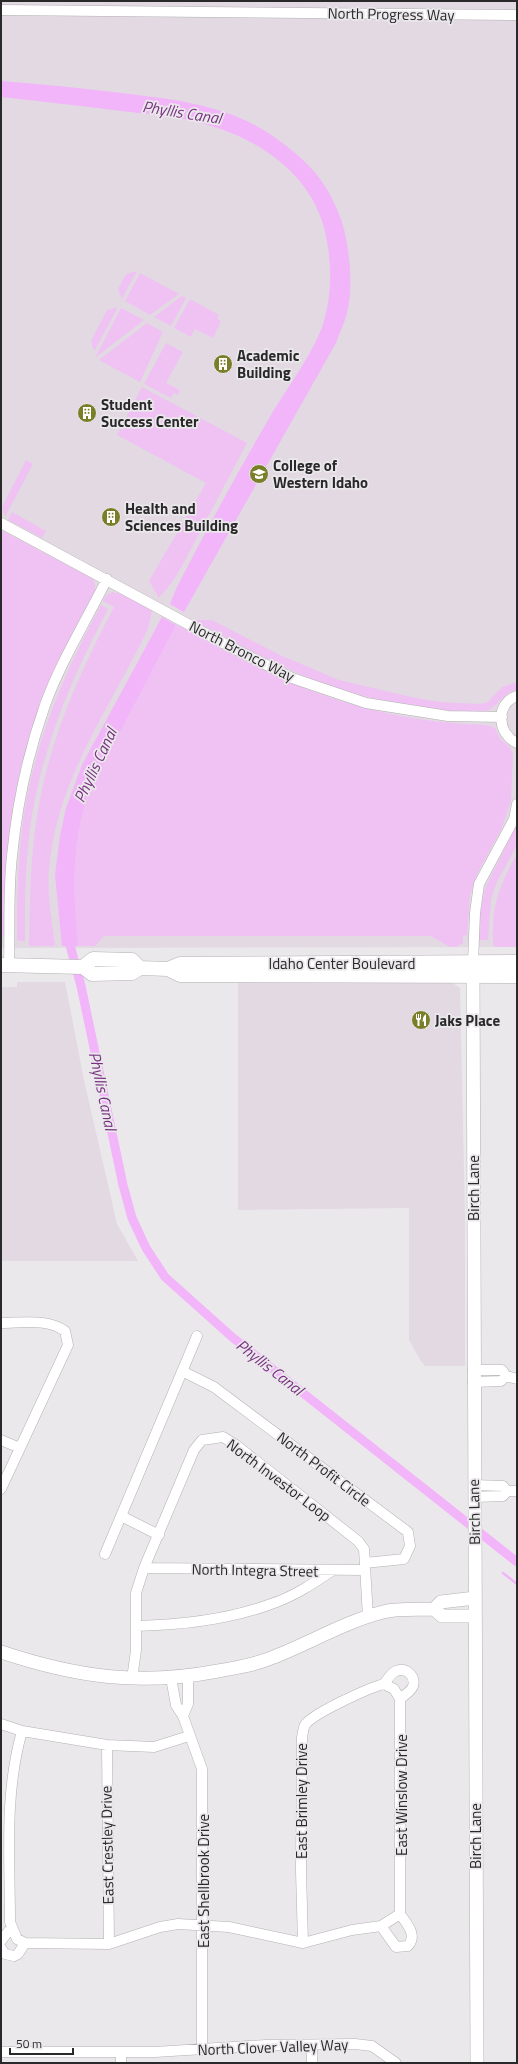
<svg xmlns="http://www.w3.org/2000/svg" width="518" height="2064" viewBox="0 0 518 2064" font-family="'Titillium Web',sans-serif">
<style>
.built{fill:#e2d9e3}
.green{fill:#efc2f3}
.water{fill:#f2b5f9}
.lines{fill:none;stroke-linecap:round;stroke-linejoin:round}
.stream{stroke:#f2b5f9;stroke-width:2.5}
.canal{stroke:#f2b5f9;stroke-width:9}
.minor-casing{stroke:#b3b0b3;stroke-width:11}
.tertiary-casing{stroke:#b3b0b3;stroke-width:14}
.secondary-casing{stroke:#b3b0b3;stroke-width:15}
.minor{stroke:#fff;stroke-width:10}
.tertiary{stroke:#fff;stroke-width:13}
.secondary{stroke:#fff;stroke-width:14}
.labels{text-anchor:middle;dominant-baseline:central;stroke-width:3.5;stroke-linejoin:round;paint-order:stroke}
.street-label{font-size:15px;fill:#2a292a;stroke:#ebe8eb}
.poi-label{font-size:15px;font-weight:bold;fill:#2a292a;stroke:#ebe8eb;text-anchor:start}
.water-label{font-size:16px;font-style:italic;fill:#783281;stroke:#ebe8eb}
</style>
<rect width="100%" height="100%" fill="#ebe8eb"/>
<path class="built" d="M1 1H517V947L1 948Z
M17 982H65L84 1080 117 1224 138 1261H1V987H17Z
M238 982H451L460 988 465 1217V1366H425L421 1361 409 1340V1208L238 1210Z"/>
<path class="green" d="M137 271 122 299 118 289 126 274Z
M140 273 179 294 150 315 125 301Z
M182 296 186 298 171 326 154 317Z
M190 299 219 315 217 319 221 321 213 338 195 329 191 337 174 328Z
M118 307 95 350 93 349 91 341 107 310Z
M121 308 144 320 95 358Z
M147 323 163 332 140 382 99 360Z
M166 343 183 352 166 383 180 390 178 395 174 393 171 398 144 384Z
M142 387 247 443 182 566 173 581 159 598 149 581 206 483 117 435Z
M26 460 33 464 5 517 2 507Z
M12 512 46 531 42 538 8 520Z
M1 530 93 579 95 584V590L60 657 34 722 19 775 6 856 4 935 1 941Z
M112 592 121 594 152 610 148 629C110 708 56 780 49 870 47 895 52 921 55 946H29C30 902 30 859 37 816 49 740 79 674 114 607L103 601 106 596Z
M101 605 108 609C70 681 39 754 29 836 25 871 25 907 25 942L17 940V933C17 895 18 858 23 821 34 743 64 673 101 605Z
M192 620H212L280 655 339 680 411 697 440 702 481 704 488 702 502 687 517 682V690C501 692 498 710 482 712 464 715 443 710 425 708 384 702 345 693 307 677 267 661 230 639 192 620Z
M176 625 181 627 182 626C283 686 367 721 486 725L495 728 500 739 510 747 513 755 511 800 502 828 477 874 470 895 467 935 463 936V943L456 947H450L431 936H104L95 946H78C73 889 71 849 88 793Z
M517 824V845L497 882 491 899 488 940H479L480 913 485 888Z
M517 854V947H495C492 942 493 935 493 929 493 900 503 879 517 854Z"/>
<path class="water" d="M1 81C41 84 81 88 121 93 188 101 243 107 295 153 318 172 332 193 342 222 350 248 354 290 346 317 343 326 339 334 336 343L184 612 170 604 176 589C206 530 238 472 271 415 287 388 313 354 323 324 332 296 332 265 326 236 314 175 259 138 201 123 175 116 147 114 121 111 81 106 41 101 1 97Z
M162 617 176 625 88 793C71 849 73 889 78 946H62L55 875 60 836 66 808 82 765Z"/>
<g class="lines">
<path class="stream" d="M503 1573 517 1584"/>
<path class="canal" d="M69 933 70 945 81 986 123 1185 132 1218 146 1248 165 1277 232 1337 517 1562"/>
<defs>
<path id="minor" d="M1 10 517 15
M1 523 223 643 292 678 366 703 448 716 502 717
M517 696C495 703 497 734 517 743
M473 962 475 913 479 884 514 819 517 804
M9 965C10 929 8 892 12 856 17 805 28 753 45 705 61 661 86 621 107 579
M1 1323C22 1323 47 1318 65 1331L68 1345 1 1489
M473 1370H502L506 1376 517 1379
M182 1371 214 1387 408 1532 410 1546 404 1559 365 1563
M473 1382 501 1381 506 1376
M1 1440 20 1448
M474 1485 503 1486 507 1491
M507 1491H517
M474 1497 503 1496 507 1491
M121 1516 159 1535
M105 1554 197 1336
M144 1568 365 1570
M136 1626C182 1625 228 1620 271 1604 293 1597 314 1583 333 1570
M171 1678 176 1705 183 1716 202 1769V2050
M132 1679 136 1650V1593L144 1568 194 1450 202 1440 223 1437 236 1445 358 1541 364 1549 368 1617
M384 1684 394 1689 400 1699V1914
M384 1684C387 1680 391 1673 396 1671 406 1667 416 1676 413 1686 411 1692 404 1695 400 1699
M183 1716 188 1704V1676
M1 1724 22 1731 107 1745 154 1747 189 1736
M22 1731C4 1795 10 1857 10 1922L17 1939 25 1943 109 1944 160 1927 178 1924 229 1927 303 1943 352 1930 381 1926 400 1914
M107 1745 109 1944
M381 1926 396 1947 408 1946C418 1935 406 1923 400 1914
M1 1941 11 1928
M303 1943 301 1871 302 1737C303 1734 303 1728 305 1725 313 1713 369 1688 384 1684
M1 1948 5 1954 14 1956 18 1954 25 1943
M312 2045V2063
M1 2052H155L266 2045 355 2044 372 2046 396 2063
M121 2063V2052"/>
<path id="tertiary" d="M473 966 477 2063
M434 1609 441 1602 475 1598
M1 1652C76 1677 139 1686 218 1671 236 1668 254 1665 271 1658 308 1644 344 1622 383 1612 399 1608 418 1610 434 1609L442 1616H475"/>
<path id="secondary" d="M1 965 83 967 92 974 132 973 140 968 168 969 180 975 517 976
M83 967 93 959 132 960 140 968
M168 969 180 964 517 962"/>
</defs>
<use href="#minor" class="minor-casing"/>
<use href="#tertiary" class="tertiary-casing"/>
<use href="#secondary" class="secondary-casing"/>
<use href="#minor" class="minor"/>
<use href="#tertiary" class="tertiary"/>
<use href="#secondary" class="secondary"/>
</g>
<defs>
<symbol id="building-disc" viewBox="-11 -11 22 22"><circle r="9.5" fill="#797f29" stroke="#ebe8eb"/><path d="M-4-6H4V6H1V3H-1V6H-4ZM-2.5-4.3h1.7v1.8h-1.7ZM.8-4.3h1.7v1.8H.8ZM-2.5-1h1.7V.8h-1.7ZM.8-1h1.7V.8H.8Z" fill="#fff"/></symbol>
<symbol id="university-disc" viewBox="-11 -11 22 22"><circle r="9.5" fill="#797f29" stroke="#ebe8eb"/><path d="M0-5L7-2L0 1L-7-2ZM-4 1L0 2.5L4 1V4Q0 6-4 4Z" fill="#fff"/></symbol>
<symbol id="restaurant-disc" viewBox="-11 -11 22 22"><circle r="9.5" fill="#797f29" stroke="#ebe8eb"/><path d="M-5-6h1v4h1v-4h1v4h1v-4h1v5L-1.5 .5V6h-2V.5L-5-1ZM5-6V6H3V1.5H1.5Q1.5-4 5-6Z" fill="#fff"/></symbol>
</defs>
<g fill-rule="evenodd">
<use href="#building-disc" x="212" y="353" width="22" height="22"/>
<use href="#building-disc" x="76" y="402" width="22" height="22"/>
<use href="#university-disc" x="248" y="463" width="22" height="22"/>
<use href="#building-disc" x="100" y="506" width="22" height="22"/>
<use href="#restaurant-disc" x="410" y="1009" width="22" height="22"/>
</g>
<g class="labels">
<g class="street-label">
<text transform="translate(391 14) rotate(1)">North Progress Way</text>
<text transform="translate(242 651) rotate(27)">North Bronco Way</text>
<text x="342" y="963">Idaho Center Boulevard</text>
<text transform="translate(473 1188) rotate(-90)">Birch Lane</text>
<text transform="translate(324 1469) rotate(37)">North Profit Circle</text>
<text transform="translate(279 1480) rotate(37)">North Investor Loop</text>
<text transform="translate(474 1512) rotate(-91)">Birch Lane</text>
<text transform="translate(255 1570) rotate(1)">North Integra Street</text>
<text transform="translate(401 1795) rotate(-90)">East Winslow Drive</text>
<text transform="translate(301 1801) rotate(-90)">East Brimley Drive</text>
<text transform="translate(475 1836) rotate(-90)">Birch Lane</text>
<text transform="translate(107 1845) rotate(-91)">East Crestley Drive</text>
<text transform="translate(203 1881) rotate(-90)">East Shellbrook Drive</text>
<text transform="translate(273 2047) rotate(-2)">North Clover Valley Way</text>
</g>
<g class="poi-label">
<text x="237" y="355">Academic<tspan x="237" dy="17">Building</tspan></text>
<text x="101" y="404">Student<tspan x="101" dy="17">Success Center</tspan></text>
<text x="273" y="465">College of<tspan x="273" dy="17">Western Idaho</tspan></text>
<text x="125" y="508">Health and<tspan x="125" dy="17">Sciences Building</tspan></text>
<text x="435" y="1020">Jaks Place</text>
</g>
<g class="water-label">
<text transform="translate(182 112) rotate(9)">Phyllis Canal</text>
<text transform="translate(95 765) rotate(-65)">Phyllis Canal</text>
<text transform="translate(103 1091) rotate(78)">Phyllis Canal</text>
<text transform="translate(270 1367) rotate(38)">Phyllis Canal</text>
</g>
</g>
<rect width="518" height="2064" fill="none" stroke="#2a292a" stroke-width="4"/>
<path d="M10 2048v6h63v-6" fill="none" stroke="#2a292a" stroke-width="2"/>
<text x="16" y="2048" font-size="12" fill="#2a292a" stroke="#ebe8eb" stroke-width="3" paint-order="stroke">50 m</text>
</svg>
